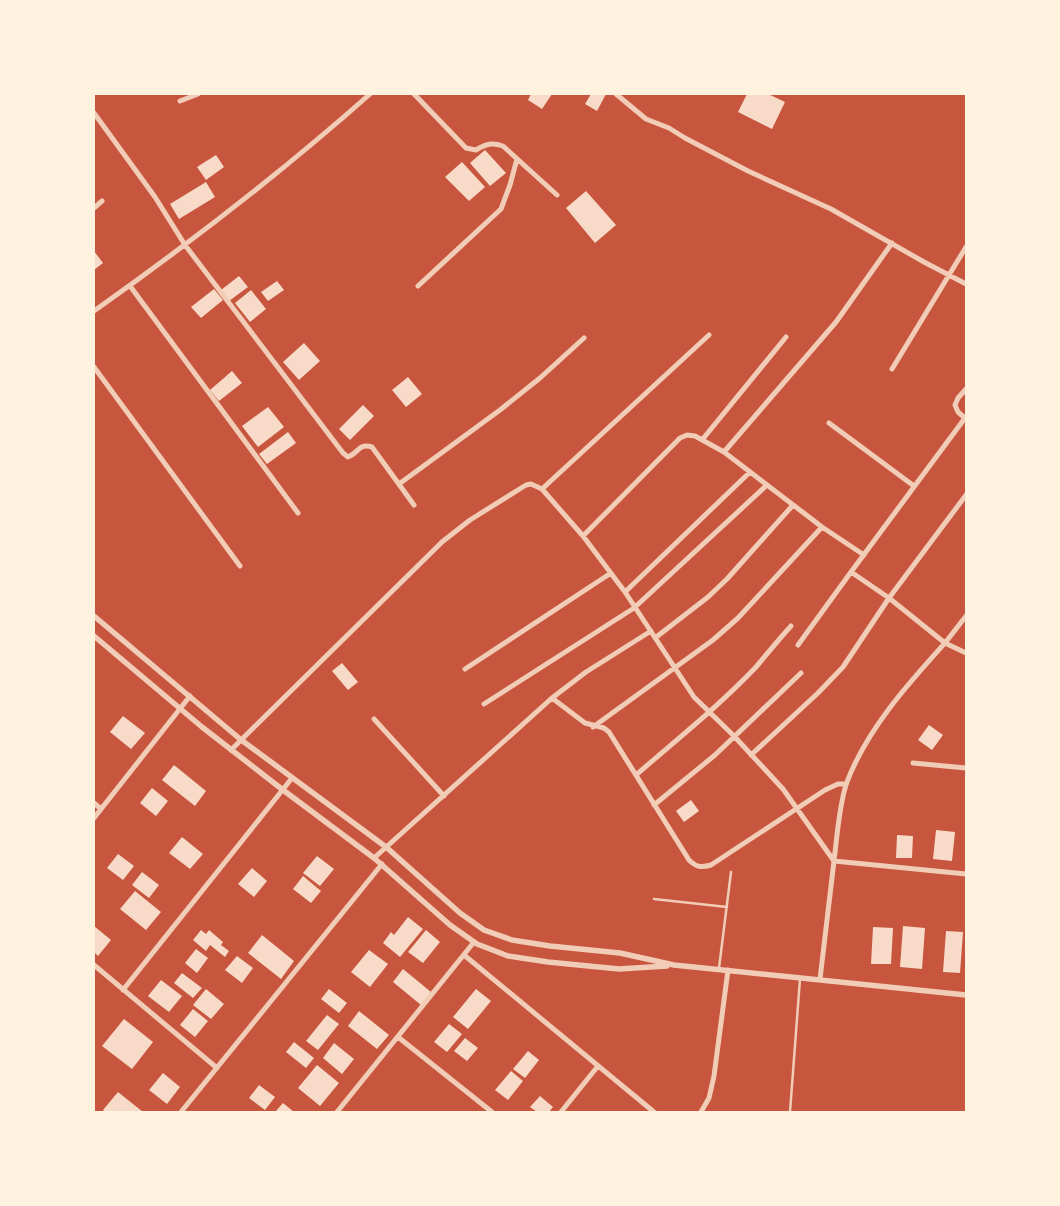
<svg xmlns="http://www.w3.org/2000/svg" width="1060" height="1206" viewBox="0 0 1060 1206" font-family="'Public Sans',sans-serif">
<style>
.building{fill:#f7dbc8}
.lines{fill:none;stroke-linecap:round;stroke-linejoin:round}
.service{stroke:#f1ccb7;stroke-width:2.5}
.minor{stroke:#f1ccb7;stroke-width:5}
.tertiary{stroke:#f1ccb7;stroke-width:5.5}
</style>
<rect width="100%" height="100%" fill="#c8553d"/>
<path class="building" d="M531 94H552L542 109 528 100Z
M591 94H606L597 111 585 104Z
M747 94H768L785 102 772 129 738 112Z
M485 150 506 173 490 186 470 163Z
M216 155 224 167 206 180 197 167Z
M462 162 485 187 469 201 445 177Z
M206 182 215 197 179 219 170 204Z
M586 191 616 225 595 243 566 208Z
M94 251 103 263 94 270Z
M239 276 248 287 229 301 221 290Z
M277 281 284 290 268 301 261 292Z
M214 289 223 300 201 318 191 307Z
M251 290 266 309 250 322 235 303Z
M304 343 320 361 299 380 283 362Z
M232 371 242 383 219 401 210 390Z
M408 377 422 394 406 407 392 390Z
M363 405 374 416 350 440 339 429Z
M268 407 284 427 258 447 242 426Z
M288 432 296 443 267 464 259 454Z
M342 663 358 682 348 690 332 671Z
M123 716 145 733 131 749 110 732Z
M929 725 943 735 932 750 918 740Z
M174 765 206 791 195 806 162 780Z
M152 788 168 801 156 816 140 803Z
M691 800 699 811 684 822 676 811Z
M936 830 955 832 952 861 933 859Z
M897 835 913 836 912 858H896Z
M182 837 203 854 190 869 169 853Z
M118 854 134 866 123 880 107 868Z
M317 856 334 869 320 886 303 873Z
M252 868 267 881 254 897 238 884Z
M142 872 159 885 149 898 132 885Z
M303 876 321 891 311 903 293 889Z
M135 891 161 912 146 930 120 909Z
M408 917 423 929 400 957 383 943 391 932 394 935Z
M94 926 111 940 98 956 94 952Z
M903 926 925 928 922 969 900 967Z
M873 927 893 928 891 964H871Z
M201 930 206 934 209 930 223 942 221 945 229 951 225 957 210 945 206 951 193 940Z
M426 930 440 942 423 963 408 952Z
M946 931 963 932 960 973 943 972Z
M262 935 294 961 281 979 248 953Z
M196 949 208 958 197 973 185 963Z
M369 950 388 964 370 987 351 972Z
M237 956 253 968 242 983 225 970Z
M403 969 431 992 421 1005 393 982Z
M182 973 202 988 193 998 174 983Z
M161 980 182 996 169 1012 148 996Z
M206 989 224 1004 211 1019 193 1005Z
M329 989 347 1003 339 1013 321 999Z
M476 989 491 1001 468 1029 453 1017Z
M193 1009 208 1021 195 1037 180 1025Z
M359 1011 389 1035 377 1049 348 1026Z
M327 1015 339 1024 318 1050 306 1041Z
M124 1019 153 1042 132 1069 102 1046Z
M449 1024 462 1034 447 1052 434 1042Z
M465 1038 478 1048 467 1061 454 1051Z
M294 1042 314 1058 306 1068 286 1052Z
M334 1043 354 1059 342 1074 323 1058Z
M528 1051 539 1060 525 1078 513 1069Z
M317 1065 339 1083 320 1106 298 1088Z
M511 1071 523 1081 508 1100 495 1090Z
M163 1073 180 1087 167 1104 149 1090Z
M259 1085 275 1097 265 1110 249 1098Z
M118 1092 143 1112H105L103 1110Z
M540 1096 553 1107 549 1112H537L530 1107Z
M283 1103 294 1112H275Z"/>
<g class="lines">
<path class="service" d="M654 899 727 907
M719 968 731 872
M790 1112 800 979"/>
<path class="minor" d="M414 94 466 148 476 150C486 144 492 142 503 146L557 195
M616 94 646 119 669 128 685 138 748 171 831 209 924 262 966 284
M180 101 198 94
M94 113 155 197 185 245 343 453 348 457C359 453 358 443 372 447L414 505
M94 208 102 201
M130 286 298 513
M418 286 501 209 510 185 517 159
M94 311C190 243 282 172 370 94
M94 367 240 566
M892 369 966 247
M966 389 958 398 955 405 958 412 966 419
M829 423 914 486
M702 440 786 337
M724 452 836 322 892 243
M399 484 500 410 540 378 584 338
M542 489 709 335
M583 536 680 438 687 435 695 436 724 452 822 527
M625 592 750 472
M966 616 945 643 966 653
M655 638 708 597 727 579 793 505
M798 645 851 572
M465 669 611 573
M552 698 585 723 604 728 609 732 689 860C696 867 701 868 711 865L825 790 838 784H846
M484 704 634 608 767 485
M374 719 444 796
M593 727 713 640 738 618 822 527 864 555
M231 750 442 542 470 520 526 485 531 484 542 489 583 536 625 592 694 697 734 736 783 789 834 861
M751 755 818 693 843 667 889 598 851 572 965 418
M913 763 966 768
M636 775C676 740 719 706 756 667 768 653 779 639 791 626
M94 803 101 809
M654 805 715 755 801 673
M94 818 190 696
M374 858 552 698 586 672 651 631
M834 861C837 838 839 804 847 782 867 729 908 684 945 643L889 598 966 495
M464 955 654 1112
M94 965 217 1068
M820 979 834 861 966 874
M123 990 292 778
M398 1037 492 1112
M181 1112 382 864
M337 1112 474 942
M561 1112 598 1066
M701 1112 709 1098 714 1076 728 970"/>
<path class="tertiary" d="M94 616 240 739 386 847 460 913 484 930 512 940 550 946 620 953 674 965 966 995
M94 636 202 727 283 790 374 858 450 925 477 944 508 956 548 962 619 969 667 966"/>
</g>
<rect width="1060" height="1206" fill="none" stroke="#fff3e0" stroke-width="190"/>
</svg>
